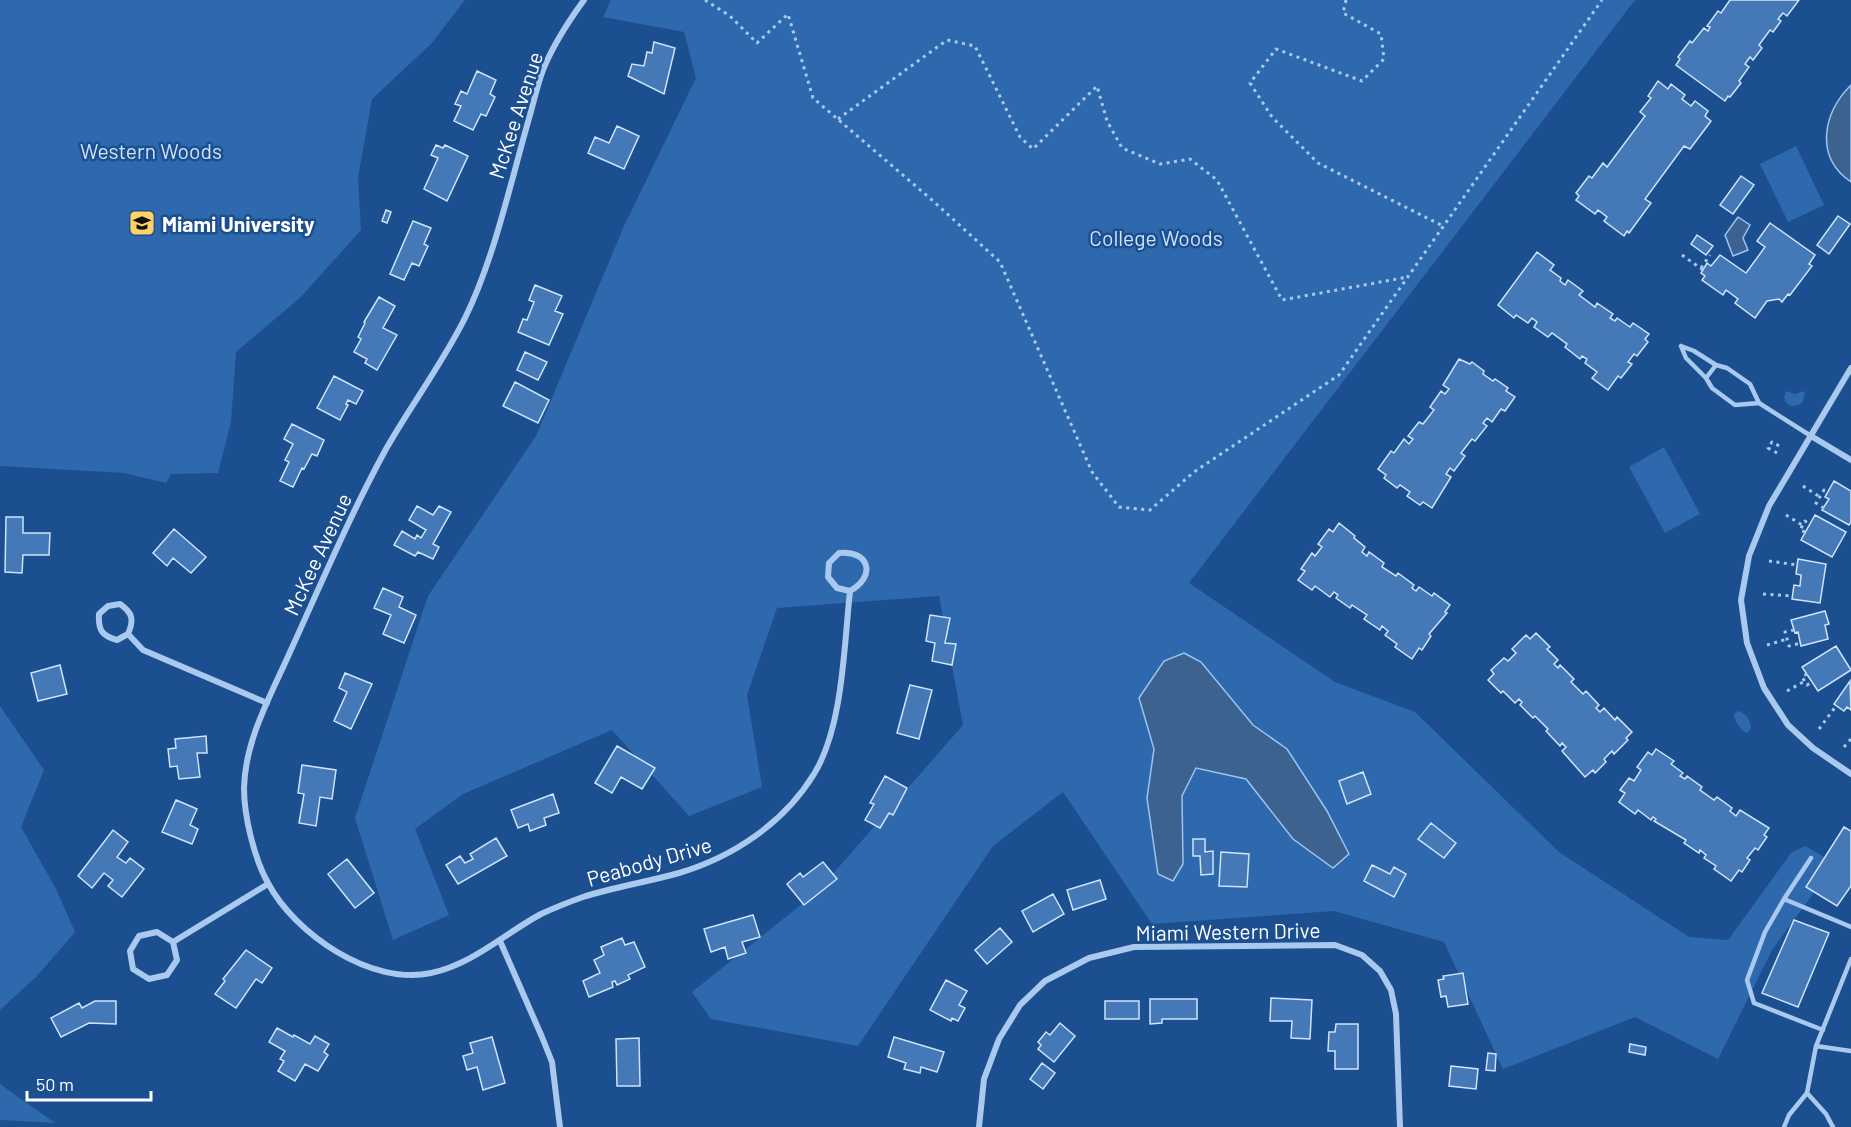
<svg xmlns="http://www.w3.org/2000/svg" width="1851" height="1127" viewBox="0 0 1851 1127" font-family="Barlow,sans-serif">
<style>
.green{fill:#2e69ad}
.water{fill:#3c6290;stroke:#9cc4f0;stroke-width:1.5}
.building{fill:#4478b7;stroke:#cfe3fa;stroke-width:1.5}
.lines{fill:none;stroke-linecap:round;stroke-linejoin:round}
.path{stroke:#a9c9ee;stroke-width:3;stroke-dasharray:3 4.5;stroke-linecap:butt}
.lane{stroke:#a9c9ee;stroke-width:4.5}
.street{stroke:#a9c9ee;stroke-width:6}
.labels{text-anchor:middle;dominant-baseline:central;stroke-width:5;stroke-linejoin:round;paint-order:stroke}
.street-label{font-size:21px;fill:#fff;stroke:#1b4f8f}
.park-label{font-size:21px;fill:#cfe3fa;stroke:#1b4f8f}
.poi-label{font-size:21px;font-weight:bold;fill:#fff;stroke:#1b4f8f;text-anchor:start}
</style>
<rect width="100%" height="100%" fill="#1b4f8f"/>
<path class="green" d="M0 0H465L431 44 372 99 358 178 361 230 301 297 236 352 231 422 218 473 171 474 166 483 124 473 0 466Z
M611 0H1635L1189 583 1335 682 1415 712 1559 852 1689 937 1728 940 1791 853 1805 846 1824 857 1826 876 1772 950 1718 1059 1635 1017 1503 1069 1444 942 1334 911 1152 924 1063 792 993 846 858 1046 711 1019 692 992 817 892 963 725 939 596 777 608 747 695 762 787 689 816 612 730 463 794 415 829 449 915 393 940 355 818 428 596 536 436 624 226 696 78 684 32 603 17Z
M1796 146 1824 205 1788 222 1760 164Z
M1786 391 1795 394 1804 391 1805 394 1802 403C1794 408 1787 407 1784 398Z
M1664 447 1700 514 1665 533 1629 467Z
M0 706 44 770 21 827 56 889 75 932 36 977 0 1010Z
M1738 711C1745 712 1751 721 1751 728L1747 733C1741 731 1734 721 1734 714Z
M0 1084 55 1123 0 1120Z"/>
<path class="water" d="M1851 85V182C1814 157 1823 113 1851 85Z
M1738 217 1750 225 1743 238 1748 250 1733 256 1725 235Z
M1184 653 1201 662 1253 725 1287 749 1327 811 1349 854 1333 868 1293 839 1246 779 1196 768 1182 796 1183 864 1173 881 1158 874 1147 798 1154 749 1139 698 1164 661Z"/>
<path class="building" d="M1730 0H1799L1787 16 1783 13 1778 19 1781 21 1773 32 1770 30 1759 45 1762 48 1753 60 1750 57 1745 64 1749 67 1739 81 1741 83 1730 97 1728 96 1725 101 1676 65 1680 59 1678 57 1690 41 1692 43 1704 28 1708 31 1710 27 1707 26 1718 11 1721 13Z
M654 42 675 48 664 94 628 76 632 64 644 66 647 52 652 53Z
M477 71 496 80 490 94 495 97 486 116 481 114 473 130 454 121 461 106 455 104 461 91 467 94Z
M1658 81 1668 89 1671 84 1685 95 1682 99 1691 106 1695 101 1708 111 1705 116 1711 121 1690 149 1684 146 1645 199 1651 203 1629 233 1627 231 1624 236 1604 221 1607 217 1598 210 1595 214 1576 200 1579 196 1576 193 1589 176 1592 178 1603 163 1607 167 1645 116 1640 112 1651 98 1648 96Z
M617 126 639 136 624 169 588 153 595 137 609 143Z
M436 145 443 148 445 145 468 156 447 201 424 189 438 158 431 155Z
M1741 176 1754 185 1733 214 1720 205Z
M386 210 391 212 387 223 382 221Z
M1838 216 1850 224 1829 254 1817 245Z
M413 221 431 228 424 244 428 246 419 266 412 263 404 280 390 274Z
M1770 223 1815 255 1809 264 1812 266 1790 295 1788 294 1782 302 1779 299 1767 301 1755 318 1735 303 1738 299 1726 290 1723 295 1702 280 1705 276 1701 273 1707 263 1711 266 1720 255 1746 273 1765 247 1757 241Z
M1697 235 1713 246 1706 255 1691 244Z
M1537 252 1554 265 1550 270 1561 278 1560 281 1565 285 1568 280 1583 291 1579 295 1595 307 1597 303 1613 314 1610 318 1615 321 1617 318 1630 327 1633 323 1649 334 1645 339 1648 342 1637 356 1634 354 1628 362 1632 364 1621 378 1618 376 1608 390 1592 378 1597 372 1585 363 1587 359 1582 356 1580 359 1565 347 1567 344 1552 333 1548 337 1534 327 1537 322 1532 318 1528 323 1516 315 1514 318 1498 305Z
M535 285 562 296 555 311 563 314 549 345 518 332 523 319 527 320 534 302 529 300Z
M379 297 395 306 383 328 397 335 377 370 365 363 367 359 354 352 361 339 358 337 365 323 364 322Z
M525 352 547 362 538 380 517 370Z
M1459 359 1470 364 1472 362 1484 371 1483 374 1493 381 1495 379 1508 388 1506 391 1515 397 1505 411 1501 409 1492 422 1487 418 1483 423 1487 426 1475 441 1472 439 1461 453 1465 456 1454 471 1450 468 1446 474 1451 477 1432 508 1423 502 1420 505 1407 496 1410 492 1400 485 1397 488 1384 478 1386 475 1378 469 1391 451 1394 453 1404 439 1409 444 1413 439 1408 436 1419 422 1423 424 1434 410 1430 407 1441 391 1445 394 1449 389 1443 385Z
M334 376 363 391 356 404 348 400 346 404 348 405 340 420 317 408Z
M515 382 549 400 538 423 503 406Z
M292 424 324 440 317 456 312 454 304 469 302 468 293 487 280 481 289 462 285 460 293 444 284 439Z
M1834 481 1851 491V522L1849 525 1822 510 1829 499 1825 497Z
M417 506 433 515 439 506 451 512 433 544 439 547 433 559 418 552 415 556 394 545 402 531 415 539 417 535 421 538 426 530 409 520Z
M1815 515 1846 532 1832 557 1801 540Z
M6 517H23V533H50L49 555H23L22 573 5 572Z
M1339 523 1355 536 1354 538 1365 547 1362 552 1367 556 1369 552 1384 563 1382 567 1396 576 1398 573 1414 585 1412 588 1416 591 1419 587 1432 596 1434 593 1450 605 1445 612 1447 613 1429 634 1431 636 1422 650 1419 648 1412 659 1395 647 1397 644 1385 635 1388 631 1382 626 1380 630 1364 619 1367 615 1352 605 1350 608 1336 598 1338 595 1334 592 1330 597 1315 586 1312 590 1298 580 1305 571 1301 569 1312 553 1315 556 1322 547 1318 544 1329 529 1333 532Z
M174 529 206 557 191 573 173 558 167 566 153 553Z
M1798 559 1826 564 1820 603 1792 599 1794 585 1800 586 1801 575 1796 574Z
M383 588 403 597 399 607 416 615 404 643 383 634 391 615 374 608Z
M1825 611 1829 624 1825 625 1828 639 1801 646 1798 632 1795 633 1791 620Z
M930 615 950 618 945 643 956 644 952 665 932 661 935 643 926 641Z
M1536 633 1550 647 1547 649 1558 660 1554 664 1558 668 1560 665 1574 679 1571 682 1583 694 1586 691 1599 705 1596 708 1600 712 1604 708 1615 720 1617 717 1632 732 1626 738 1628 740 1614 754 1612 751 1604 759 1606 762 1595 773 1593 770 1585 777 1562 751 1566 747 1562 743 1560 746 1546 731 1548 729 1535 716 1533 718 1520 705 1522 702 1519 699 1515 703 1503 691 1501 693 1488 680 1494 674 1491 670 1504 658 1508 661 1516 653 1512 649 1526 635 1530 639Z
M1836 646 1851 670 1818 691 1802 667Z
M60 665 67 694 38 701 31 673Z
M345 673 372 684 351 729 334 721 347 692 339 688Z
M1850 681 1851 710 1847 707 1844 711 1834 704Z
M910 685 932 690 919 739 897 733Z
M206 736 207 753H197L200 777 179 779 177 766 170 767 168 749 176 748 175 739Z
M617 746 655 768 642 789 621 777 612 793 595 783Z
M1656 749 1674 761 1671 764 1683 773 1680 776 1685 779 1687 776 1702 787 1700 790 1714 800 1717 797 1732 808 1730 811 1736 816 1740 810 1769 828 1764 835 1767 837 1758 850 1755 848 1747 858 1750 860 1742 872 1739 870 1731 881 1714 869 1716 866 1704 858 1706 855 1700 850 1699 853 1684 843 1686 840 1654 821 1656 819 1653 817 1651 820 1638 810 1635 814 1619 802 1625 793 1620 790 1629 778 1634 781 1641 770 1637 767 1648 752 1652 755Z
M302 765 336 770 332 799 320 797 316 826 299 823 304 794 298 793Z
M1363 772 1371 794 1347 804 1339 781Z
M885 776 907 788 893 815 889 813 880 828 865 820 874 804 870 803Z
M553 794 559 813 544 818 546 825 530 831 528 824 518 828 511 810Z
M176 800 197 809 190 825 198 829 192 844 162 832Z
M1431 823 1456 843 1444 858 1418 839Z
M1844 827 1851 831V886L1837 906 1806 887Z
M113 830 128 842 117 857 126 863 130 858 144 869 122 897 108 886 113 880 104 873 92 888 78 876Z
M496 838 507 856 458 884 446 865 460 856 465 863 473 859 470 854Z
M1193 839H1205V852L1213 851V874L1201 875 1200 856H1193Z
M1221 852 1249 854 1247 887 1219 886Z
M347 859 374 893 355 908 328 874Z
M823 862 837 879 804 905 787 884 800 873 803 877Z
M1372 865 1390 874 1394 867 1406 874 1394 897 1364 881Z
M1100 880 1106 899 1073 910 1067 890Z
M1053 894 1064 914 1033 932 1022 911Z
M753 915 760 937 742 942 746 953 728 959 725 947 711 952 704 929Z
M1794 920 1829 933 1798 1007 1762 993Z
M1000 928 1012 942 987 964 975 950Z
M622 938 625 945 634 942 645 967 628 975 630 979 617 985 615 981 612 982 613 987 589 997 583 981 600 973 594 960 604 955 601 947Z
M246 950 272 968 262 983 256 979 236 1008 215 994 225 981 223 979Z
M1463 973 1468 1004 1448 1007 1446 996 1441 997 1438 980 1444 979 1443 976Z
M946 980 967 991 959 1005 965 1008 958 1021 952 1018 951 1021 930 1010Z
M1271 998 1312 1000 1310 1039 1291 1038 1292 1021H1270Z
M1150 999H1197V1019H1162V1023L1150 1024Z
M95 1001H116V1024L89 1023 61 1037 51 1018 79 1003 82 1008Z
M1105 1001H1139V1019H1105Z
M1060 1023 1075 1036 1054 1062 1038 1049 1041 1045 1038 1042 1046 1032 1050 1035Z
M1336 1024H1358V1069H1335V1051H1328L1329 1032H1335Z
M277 1028 293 1037 294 1035 310 1044 315 1036 329 1044 324 1052 328 1055 318 1071 305 1064 295 1081 278 1071 284 1061 280 1059 285 1051 269 1042Z
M492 1037 505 1083 483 1090 477 1067 467 1070 463 1056 473 1053 470 1043Z
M894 1037 944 1052 937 1072 921 1067 920 1073 904 1069 906 1063 888 1057Z
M639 1038 640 1086H617L616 1039Z
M1630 1044 1646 1047 1645 1055 1629 1052Z
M1488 1053 1496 1054 1495 1071 1486 1070Z
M1042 1063 1055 1073 1043 1089 1030 1079Z
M1451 1066 1478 1069 1476 1089 1449 1086Z"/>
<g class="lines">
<path class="path" d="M705 0 730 16 757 43 788 14 813 98 932 200 1000 262 1092 472 1119 507 1150 510 1194 472 1339 375 1602 0
M1346 0 1343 13 1381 34 1384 59 1362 81 1276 49 1250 83 1272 117 1318 163 1443 226
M838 119 947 40 975 46 1020 137 1033 149 1097 86 1107 121 1122 148 1160 164 1190 159 1217 180 1282 300 1408 277
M1682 255 1703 270
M1701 268 1710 255
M1777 453 1768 448 1772 442 1781 447
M1803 486 1820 497
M1824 508 1816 503 1824 490 1828 493
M1786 515 1802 525
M1805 532 1800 530 1805 521 1809 524
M1769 561 1797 565
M1763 594 1792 596
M1794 630 1785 632 1789 646 1801 643
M1767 645 1787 639
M1807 674 1802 677 1807 685 1812 682
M1787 691 1805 681
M1819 729 1836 706
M1844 747 1851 739"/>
<path class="lane" d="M1681 346 1694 351 1716 365 1727 368 1750 384 1759 403 1811 436
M1681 346 1686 358 1706 378 1712 388 1735 405 1759 403
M1706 378 1716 365
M1784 899 1811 858
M1823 1030 1754 1003 1747 980 1765 932 1784 899 1851 927
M1816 1046 1851 1051
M1807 1093 1826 1114 1833 1127
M1784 1127 1789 1115 1807 1093 1816 1046 1851 959"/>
<path class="street" d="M584 0C568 22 553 45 543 70 537 86 533 105 528 122 510 185 494 259 465 318 442 364 411 405 386 449 350 515 321 584 290 652 271 695 245 740 244 788 244 816 254 858 268 883 295 934 371 986 431 973 473 964 504 934 541 914 554 908 569 902 583 897 614 887 647 882 679 873 733 857 784 823 814 774 843 727 844 646 850 591 877 576 869 550 839 553L829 563 828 577 837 588 850 591
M1851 368 1769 506 1749 556 1741 600 1747 643 1764 688 1788 725 1813 748 1851 774
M1811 436 1851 460
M128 634 117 640C102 636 98 630 99 614L108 606 120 604C133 613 134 620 128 634L143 650 267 703
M500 941 542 1037 552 1062 560 1127
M173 942 177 960 167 975 149 979 133 969 130 951 139 936 157 932 173 942 268 884
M979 1127 984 1079 999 1039 1020 1005 1045 981 1089 958 1134 947 1335 945 1362 955 1380 971 1391 990 1396 1014 1400 1127"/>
</g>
<defs>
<symbol id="university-square" viewBox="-11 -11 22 22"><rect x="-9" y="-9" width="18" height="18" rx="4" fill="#ffd166" stroke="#1b4f8f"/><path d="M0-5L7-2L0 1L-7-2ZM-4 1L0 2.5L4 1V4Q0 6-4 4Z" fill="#111"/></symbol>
</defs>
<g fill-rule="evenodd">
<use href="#university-square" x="127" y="208" width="30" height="30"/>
</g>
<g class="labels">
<g class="street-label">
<text transform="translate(515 115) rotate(-72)">McKee Avenue</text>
<text transform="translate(317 554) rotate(-65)">McKee Avenue</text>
<text transform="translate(649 861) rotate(-16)">Peabody Drive</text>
<text transform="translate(1228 931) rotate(-1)">Miami Western Drive</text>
</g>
<g class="park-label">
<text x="151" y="150">Western Woods</text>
<text x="1156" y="237">College Woods</text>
</g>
<g class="poi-label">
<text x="162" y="223">Miami University</text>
</g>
</g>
<path d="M27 1091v9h124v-9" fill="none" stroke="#ffffff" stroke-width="3"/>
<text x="36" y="1091" font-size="18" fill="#ffffff" stroke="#1b4f8f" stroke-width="4.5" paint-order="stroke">50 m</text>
</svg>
